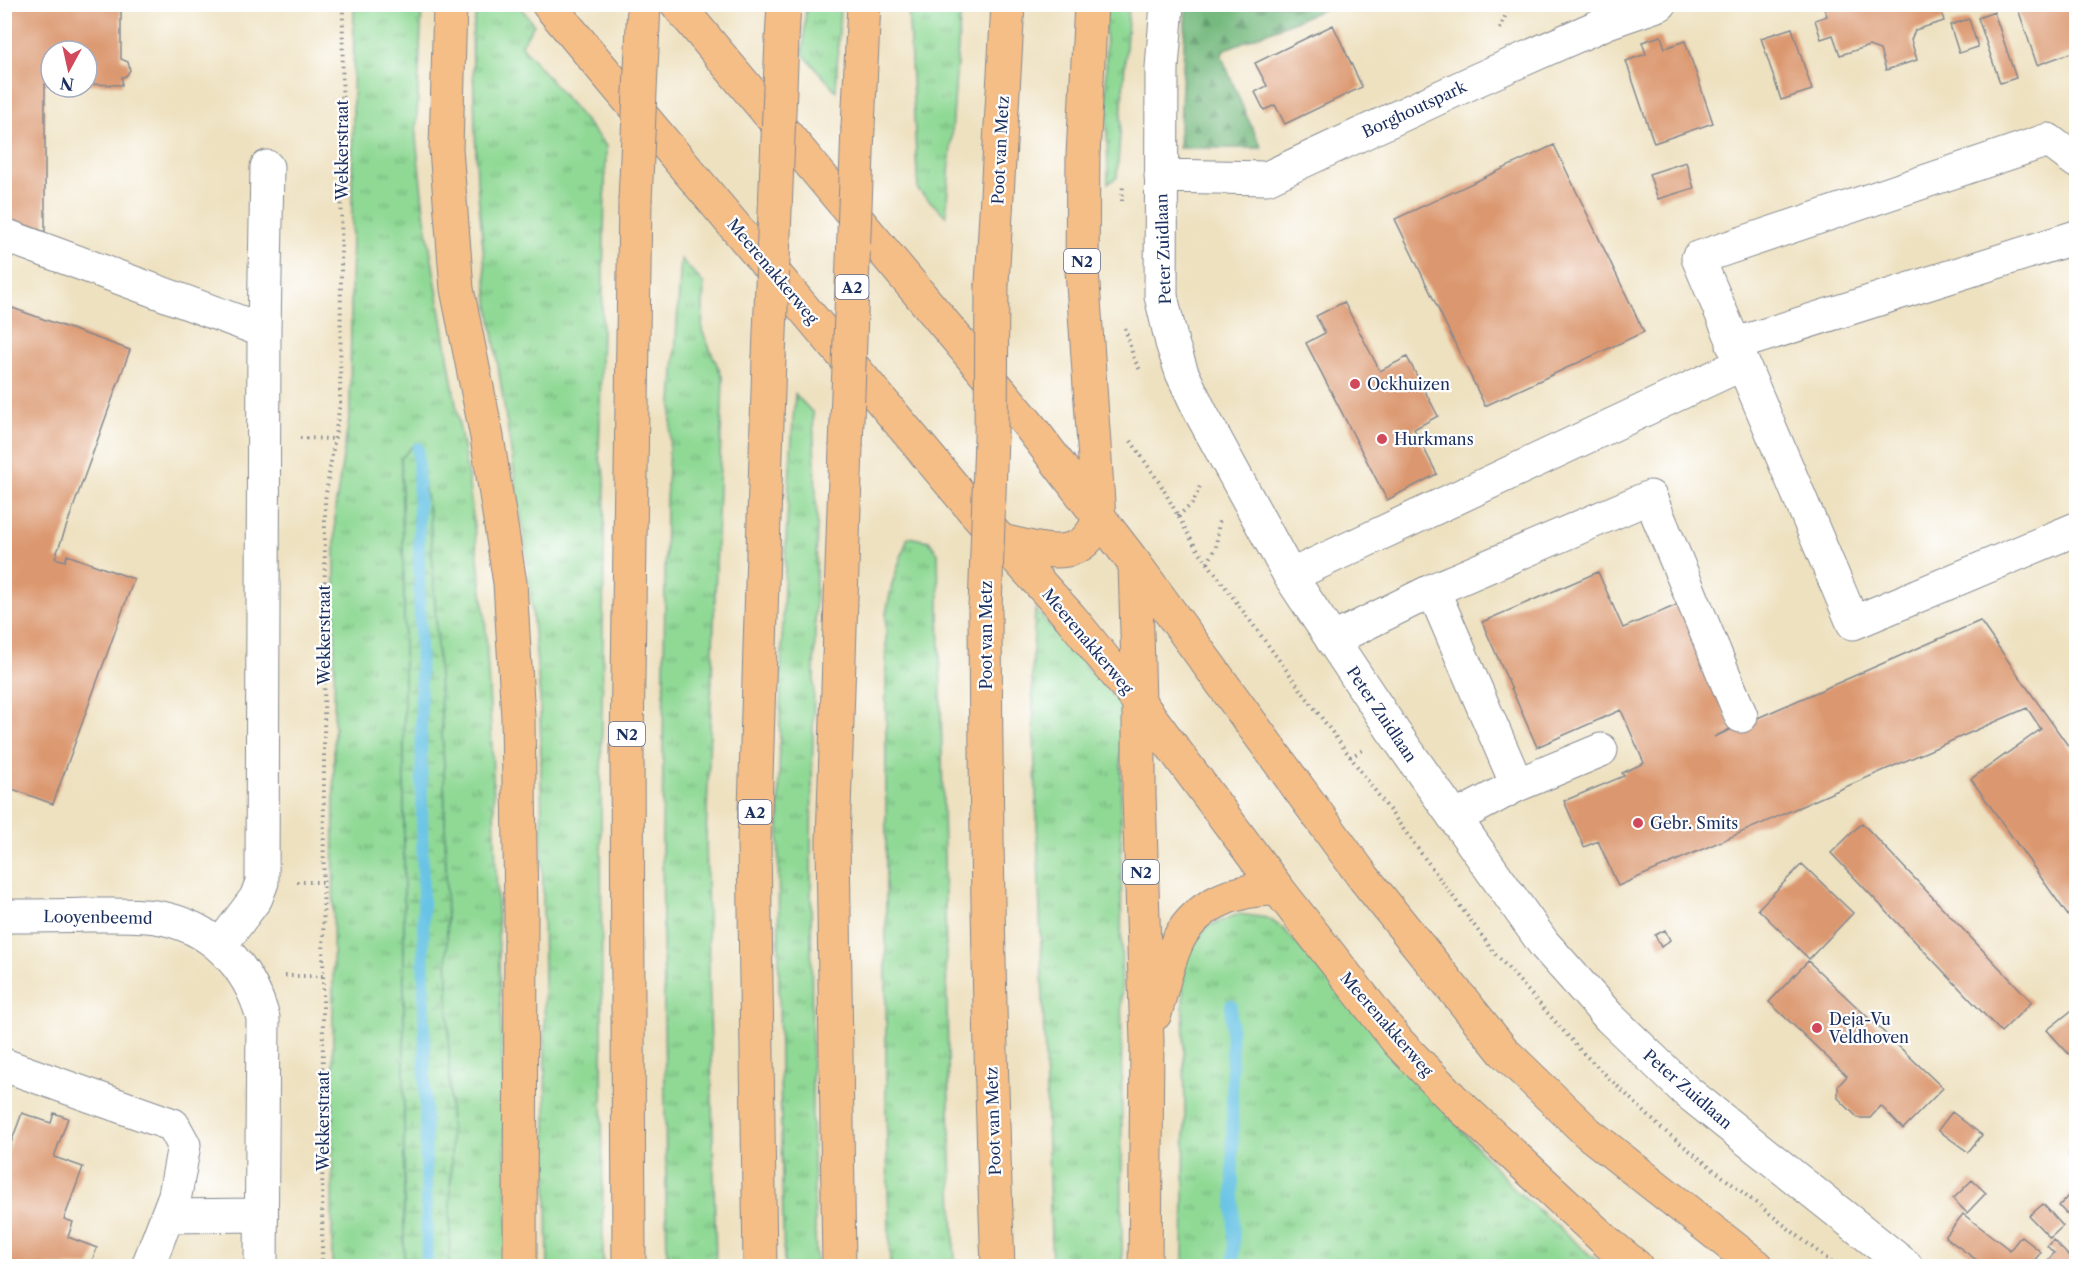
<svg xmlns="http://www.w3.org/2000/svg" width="2081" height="1271" viewBox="0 0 2081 1271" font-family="'Libre Caslon Text',serif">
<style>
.grass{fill:url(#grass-tufts);stroke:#56847a;stroke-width:1.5}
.forest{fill:url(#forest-firs);stroke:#48746e;stroke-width:1.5}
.wetland{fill:url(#wetland-marsh);stroke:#56847a;stroke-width:1.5}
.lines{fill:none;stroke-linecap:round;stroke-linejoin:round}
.stream{stroke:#67c3e5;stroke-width:12}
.building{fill:#db9870}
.minor-casing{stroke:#84888f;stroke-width:35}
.major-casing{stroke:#84888f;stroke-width:35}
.highway-casing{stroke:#84888f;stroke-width:35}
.path{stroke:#84888f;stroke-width:4;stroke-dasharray:1.5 4.5;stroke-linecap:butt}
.minor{stroke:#fff;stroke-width:33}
.major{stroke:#f6be87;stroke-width:33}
.highway{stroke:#f6be87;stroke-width:33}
.highway-bridge-casing{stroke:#84888f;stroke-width:35;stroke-linecap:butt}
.highway-bridge{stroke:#f6be87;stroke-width:33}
.poi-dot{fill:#d1495b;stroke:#fff;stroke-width:2}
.labels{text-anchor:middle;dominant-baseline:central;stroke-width:4.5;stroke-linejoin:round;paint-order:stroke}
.shield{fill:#fff;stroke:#5f6d8e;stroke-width:1.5}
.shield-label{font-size:15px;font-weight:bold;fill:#1b2f5e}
.street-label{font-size:16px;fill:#1b2f5e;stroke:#fff}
.poi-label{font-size:16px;fill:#1b2f5e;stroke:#fff;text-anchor:start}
</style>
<defs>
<pattern id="grass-tufts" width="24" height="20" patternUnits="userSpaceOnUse" patternTransform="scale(1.5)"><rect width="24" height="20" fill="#90d995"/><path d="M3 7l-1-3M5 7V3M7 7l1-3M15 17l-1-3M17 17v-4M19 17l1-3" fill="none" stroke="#75b07d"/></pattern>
<pattern id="forest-firs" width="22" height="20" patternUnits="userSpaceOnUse" patternTransform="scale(1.5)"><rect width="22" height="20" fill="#74b97e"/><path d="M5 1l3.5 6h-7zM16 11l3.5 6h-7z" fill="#5e976a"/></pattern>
<pattern id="wetland-marsh" width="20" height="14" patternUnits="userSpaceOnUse" patternTransform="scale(1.5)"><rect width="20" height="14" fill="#90d995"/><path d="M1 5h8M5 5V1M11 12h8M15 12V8" fill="none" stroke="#75b07d"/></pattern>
</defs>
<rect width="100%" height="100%" fill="#fff"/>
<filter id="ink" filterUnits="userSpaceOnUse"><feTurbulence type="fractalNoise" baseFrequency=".0167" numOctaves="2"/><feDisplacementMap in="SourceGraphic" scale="12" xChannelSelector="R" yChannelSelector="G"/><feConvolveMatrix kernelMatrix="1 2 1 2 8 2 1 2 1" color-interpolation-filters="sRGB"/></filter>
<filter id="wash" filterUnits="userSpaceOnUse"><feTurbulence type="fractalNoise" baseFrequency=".008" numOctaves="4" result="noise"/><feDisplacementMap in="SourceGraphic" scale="24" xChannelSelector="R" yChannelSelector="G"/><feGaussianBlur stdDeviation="1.35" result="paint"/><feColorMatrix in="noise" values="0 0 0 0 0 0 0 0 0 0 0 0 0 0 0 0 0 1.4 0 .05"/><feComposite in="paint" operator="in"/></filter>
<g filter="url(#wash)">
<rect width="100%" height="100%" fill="#eee1c0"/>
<path class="grass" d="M478 4 519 5 534 25 521 45 606 146 599 456 605 476 601 794 603 1266H548L540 698 527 556 488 300 477 183 472 35Z
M354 5H422L416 138 424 212 468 477 485 616 492 747 509 1266H449L451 1162 444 769 430 517 416 443 401 459 404 591V1266H332L335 509 350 412Z
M806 5H840L836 91 803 54Z
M908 5H961L946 216 918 190Z
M1105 5H1129L1117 177 1108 183Z
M681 259 704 284 702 330 723 379 706 838 716 1266H667L662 841 666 501Z
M795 394 813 413 817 522 811 839 812 1114 816 1266H784C777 976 773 684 795 394Z
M908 537 929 541 938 554 949 1107 955 1266H890L886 1108V614L892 584Z
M1035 609 1121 705 1122 1266H1052L1032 677Z
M1239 914 1267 918 1283 928 1514 1189 1603 1266H1183L1185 1116 1183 986 1187 951 1208 926Z"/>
<path class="forest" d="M1186 5H1334L1223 50 1222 57 1247 117 1262 148H1179Z"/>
<path class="wetland" d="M416 443 430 517 444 769 451 1162 449 1266H404V591L401 458Z"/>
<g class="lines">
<path class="stream" d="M418 448 427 1266
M1231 1005 1234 1266"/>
</g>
<g id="blocks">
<path class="building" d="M4 4H121V59L128 62 130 70 126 76 122 77V85L87 84V51H51V84H45V232L4 217Z
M1823 4H1939L1944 21 1915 30 1911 40 1917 60 1886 70 1880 50 1869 46 1840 55 1833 35 1821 39 1815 20 1827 16Z
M2021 4H2076V51L2037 65 2017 6Z
M1994 12 2016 78 2000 83 1978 18Z
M1969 19 1978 47 1959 53 1950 25Z
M1333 25 1362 87 1285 124 1275 105 1264 110 1255 92 1267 86 1255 63Z
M1792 28 1812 90 1781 100 1761 38Z
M1661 36 1665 48 1685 41 1713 123 1654 143 1626 61 1646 54 1642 42Z
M1554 145 1644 332 1485 406 1395 219Z
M1686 162 1694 188 1658 199 1649 174Z
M1344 302 1380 371 1407 357 1438 416 1414 429 1437 474 1387 500 1306 343 1325 333 1316 316Z
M4 305 130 350 55 558 65 561 67 555 134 579 53 804 4 786Z
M1598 572 1623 628 1679 604 1732 728 1714 737 1980 621 2076 757V927L1971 779 2041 729 2027 708 1618 886 1598 841 1584 847 1564 801 1624 776 1622 773 1644 763 1621 710 1537 747 1482 622Z
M1862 823 2032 1002 2001 1032 1831 853Z
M1802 864 1853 913 1809 959 1758 909Z
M1665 930 1670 940 1661 947 1655 935Z
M1808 961 1943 1088 1903 1129 1881 1106 1870 1118H1858L1838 1098V1086L1847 1076 1769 1002Z
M2076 1007V1030L2073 1033 2076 1036V1062L2047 1030Z
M1952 1112 1982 1135 1968 1152 1938 1130Z
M22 1113 51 1123 54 1113 68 1118 54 1157 83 1167 64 1219 73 1222 68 1237 97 1248 90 1266H4V1162Z
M2072 1150 2074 1153 2076 1150V1178L2069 1154Z
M1972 1180 1986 1193 1967 1213 1953 1199Z
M2076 1187V1224L2059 1206Z
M2043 1204 2063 1226 2050 1238 2029 1216Z
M1963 1214 2010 1250 2021 1236 2041 1252 2030 1266H1985L1945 1237Z
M2076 1237V1252L2069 1244Z
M2053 1240 2076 1263V1266H2043L2054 1253 2047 1246Z"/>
</g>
</g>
<g filter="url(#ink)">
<use href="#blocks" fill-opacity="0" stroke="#84888f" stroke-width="1.5"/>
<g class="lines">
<defs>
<path id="minor" d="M1167 4 1162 68 1161 296 1172 343 1182 373 1201 413 1290 576 1393 731 1544 944 1610 1018 1686 1091 1906 1266
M2076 161 2048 140 1698 258 1853 623 2076 529
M1161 176 1267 178 1479 79 1608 22 1660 4
M4 235 264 331
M1733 345 2076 237
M1290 576 1742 364
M1433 590 1517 785 1455 818
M1332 640 1433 590 1650 497 1741 716
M1517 785 1601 750
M4 916C32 916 60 916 87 915 110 915 134 914 156 917 212 926 249 966 263 1018L261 1266
M220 946 256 898 262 882 264 331 267 167
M4 1065 173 1125 184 1145 175 1195 148 1266
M167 1216 261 1215"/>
<path id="major" d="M548 4 974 511 1071 618 1139 702 1278 889 1398 1042 1452 1098 1608 1243 1636 1266
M677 4 1028 424 1135 564 1364 878 1504 1052 1588 1133 1757 1266"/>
<path id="highway" d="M450 4 446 149 457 289 487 437 510 583 518 717 521 912 520 1266
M782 39 784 4
M858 127 864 4
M992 283 1008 4
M1001 541C1041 549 1082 567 1099 518L1082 270 1083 155 1091 4
M1135 564 1139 702V794L1147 1042 1145 1266
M985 609C986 828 989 1047 998 1266
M1155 1014C1161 992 1166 968 1175 947 1192 905 1236 888 1278 889
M629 1266 627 746 635 201
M760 1266 754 841 769 358
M839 1266 833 841 846 447"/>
</defs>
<use href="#minor" class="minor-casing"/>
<use href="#major" class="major-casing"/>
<use href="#highway" class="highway-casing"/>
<path class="path" d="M1500 29 1510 4
M1122 201 1123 185
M1125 328 1134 359 1141 372
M300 438 336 439
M1131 441 1161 485 1193 543 1493 951 1581 1051 1661 1128 1836 1266
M1178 516 1193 503 1200 486
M1208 563 1216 547 1219 521
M1350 757 1363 750
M297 882H323
M285 976H323
M322 1266 325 500 340 404 343 4"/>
<use href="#minor" class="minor"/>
<use href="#major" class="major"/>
<use href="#highway" class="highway"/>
<defs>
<path id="highway-bridge" d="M635 201 644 4
M769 358 782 39
M846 447 858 127
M985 609 991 437 992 283"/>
</defs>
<use href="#highway-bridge" class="highway-bridge-casing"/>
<use href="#highway-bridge" class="highway-bridge"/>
</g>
</g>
<g class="poi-dot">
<circle cx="1355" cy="384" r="6"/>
<circle cx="1382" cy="439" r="6"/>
<circle cx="1638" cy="823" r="6"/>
<circle cx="1817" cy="1028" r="6"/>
</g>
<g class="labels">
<g class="shield">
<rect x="1064" y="249" width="36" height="24" rx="4.5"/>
<rect x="835.5" y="275" width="33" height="24" rx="4.5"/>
<rect x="609" y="722" width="36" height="24" rx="4.5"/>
<rect x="738.5" y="800" width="33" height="24" rx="4.5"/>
<rect x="1123" y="860" width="36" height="24" rx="4.5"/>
</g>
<g class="shield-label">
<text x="1082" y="261">N2</text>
<text x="852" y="287">A2</text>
<text x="627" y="734">N2</text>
<text x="755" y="812">A2</text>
<text x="1141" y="872">N2</text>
</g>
<g class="street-label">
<text transform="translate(1414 109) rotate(-25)">Borghoutspark</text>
<text transform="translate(342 150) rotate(-90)">Wekkerstraat</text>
<text transform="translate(1000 150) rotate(-87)">Poot van Metz</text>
<text transform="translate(1163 249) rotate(-92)">Peter Zuidlaan</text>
<text transform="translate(773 271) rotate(50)">Meerenakkerweg</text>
<text transform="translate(324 635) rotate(-90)">Wekkerstraat</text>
<text transform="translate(986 635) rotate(-90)">Poot van Metz</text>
<text transform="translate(1088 641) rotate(50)">Meerenakkerweg</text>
<text transform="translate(1382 714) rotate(56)">Peter Zuidlaan</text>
<text transform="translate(98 917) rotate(1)">Looyenbeemd</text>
<text transform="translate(1387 1024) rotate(49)">Meerenakkerweg</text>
<text transform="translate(1688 1089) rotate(41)">Peter Zuidlaan</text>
<text transform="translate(323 1121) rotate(-90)">Wekkerstraat</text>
<text transform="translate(993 1121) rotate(-92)">Poot van Metz</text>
</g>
<g class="poi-label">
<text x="1367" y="384">Ockhuizen</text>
<text x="1394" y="439">Hurkmans</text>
<text x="1650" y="823">Gebr. Smits</text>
<text x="1829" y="1019">Deja-Vu<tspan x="1829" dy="18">Veldhoven</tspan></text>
</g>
</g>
<rect width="2081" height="1271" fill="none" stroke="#fff" stroke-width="24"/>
<g transform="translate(69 69) rotate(188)"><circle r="28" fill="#ffffff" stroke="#a4acbf" stroke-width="1.5"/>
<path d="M0-4.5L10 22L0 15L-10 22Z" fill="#d1495b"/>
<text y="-9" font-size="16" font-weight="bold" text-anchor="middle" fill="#1b2f5e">N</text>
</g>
</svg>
